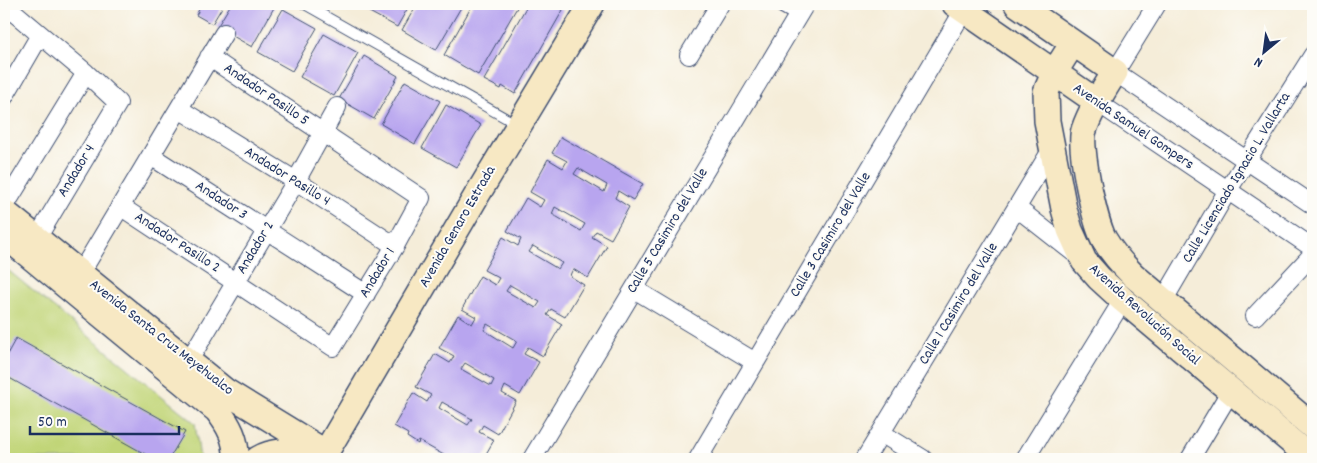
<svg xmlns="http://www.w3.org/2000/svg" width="1317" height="463" viewBox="0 0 1317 463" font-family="Dekko,sans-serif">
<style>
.green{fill:#c1d578;stroke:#6e826b}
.building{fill:#b8a5ef;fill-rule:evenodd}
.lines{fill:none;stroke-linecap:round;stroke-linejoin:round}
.lane-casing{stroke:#3c4c70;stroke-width:11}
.street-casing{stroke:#3c4c70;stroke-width:20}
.secondary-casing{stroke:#3c4c70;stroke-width:28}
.lane{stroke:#fff;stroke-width:9}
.street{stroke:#fff;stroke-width:18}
.secondary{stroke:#f7e8c3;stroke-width:25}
.labels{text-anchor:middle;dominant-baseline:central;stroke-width:4;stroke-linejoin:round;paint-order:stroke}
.street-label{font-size:15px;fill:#1b2f5e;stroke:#fdfcf7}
</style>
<rect width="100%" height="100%" fill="#fdfcf7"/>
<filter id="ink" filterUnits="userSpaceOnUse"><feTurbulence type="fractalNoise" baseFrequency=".02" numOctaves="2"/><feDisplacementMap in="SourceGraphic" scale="10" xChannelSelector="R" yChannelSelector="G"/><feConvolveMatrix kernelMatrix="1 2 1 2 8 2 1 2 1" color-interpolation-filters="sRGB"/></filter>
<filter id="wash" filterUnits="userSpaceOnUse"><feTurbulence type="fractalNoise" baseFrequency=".0096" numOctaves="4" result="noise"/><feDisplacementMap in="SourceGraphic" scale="20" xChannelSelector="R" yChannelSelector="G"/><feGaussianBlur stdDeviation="1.12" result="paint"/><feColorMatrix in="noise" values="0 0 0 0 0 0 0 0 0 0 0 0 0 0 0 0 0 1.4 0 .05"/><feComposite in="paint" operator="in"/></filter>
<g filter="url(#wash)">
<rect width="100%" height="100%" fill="#f5edd9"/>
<path class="green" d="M4 267 195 423 200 459H4Z"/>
<g id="blocks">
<path class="building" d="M202 4H224L212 24 196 15Z
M231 4H276L252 47 217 27Z
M364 4H410L397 27 362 8Z
M417 4H463L436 50 402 30Z
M473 4H519L478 75 444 55Z
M528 4H552L563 10 515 94 502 86 501 89 484 80Z
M283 9 317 28 292 71 258 52Z
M324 34 358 53 334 96 300 77Z
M364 56 398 76 374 119 339 99Z
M405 81 440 101 415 144 381 124Z
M446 105 481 125 456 167 422 148Z
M561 137 643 184 633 200 618 191 615 198 629 207 611 239 596 231 592 237 607 246 588 278 573 269 571 273 570 276 584 285 565 317 551 309 547 315 562 324 543 356 528 347 524 354 539 362 520 395 505 386 502 393 516 401 498 434 483 425 479 432 494 440 483 459H448L449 458 419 441 418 444 407 437 408 434 394 426 413 393 427 402 431 395 416 387 435 354 450 363 452 360 454 356 439 348 458 315 472 324 476 317 462 309 480 276 495 285 499 278 484 270 503 237 518 246 521 239 507 231 526 198 540 207 544 200 530 192 548 159 563 168 567 161 552 153ZM578 168 607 185 604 192 574 174ZM555 207 585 224 581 231 552 214ZM533 246 562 263 558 269 529 252ZM510 285 540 302 536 308 506 291ZM487 324 517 341 513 348 484 330ZM465 363 494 380 491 386 461 369ZM442 402 472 419 468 425 439 408Z
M16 338 185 432 169 459H154L4 375V360Z"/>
</g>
</g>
<g filter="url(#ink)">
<use href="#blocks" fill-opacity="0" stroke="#3c4c70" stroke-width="1"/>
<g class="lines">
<defs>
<path id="lane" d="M304 4 518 125"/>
<path id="street" d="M4 4 86 73 118 103 37 238
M783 4 799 13
M1157 4 1115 72 1313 205
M689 55 720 4
M4 97 40 35
M1097 102 1313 248
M179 109 296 181 395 246
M151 156 366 294
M120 206 333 347 395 246 421 198 209 57
M4 207 86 73
M1017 208 1082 259
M80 274 224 33
M634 289 755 362
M1163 301 1228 190 1313 55
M1255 316 1313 254
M188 362 296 181 337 107
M881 433 923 459
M532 459 805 4
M698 459 964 10
M865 459 1052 149
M1025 459 1123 300
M1190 459 1230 392"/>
<path id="secondary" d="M955 4 1097 102
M1017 4 1115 72C1104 90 1091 109 1084 130 1078 146 1095 223 1104 239 1112 253 1122 264 1133 275L1313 427
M1073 43 1054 73 1046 92 1047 121 1064 209 1070 230 1084 261 1099 278 1123 300 1312 459
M4 212 225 391 326 453
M13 242 217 410C229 425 237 440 236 459
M258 459C277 448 302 452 324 452
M322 459 477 195 592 4"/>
</defs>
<use href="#lane" class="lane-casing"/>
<use href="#street" class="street-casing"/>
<use href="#secondary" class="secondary-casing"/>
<use href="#lane" class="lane"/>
<use href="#street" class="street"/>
<use href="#secondary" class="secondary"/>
</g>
</g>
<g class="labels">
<g class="street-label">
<text transform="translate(266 95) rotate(34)">Andador Pasillo 5</text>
<text transform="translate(1133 127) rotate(34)">Avenida Samuel Gompers</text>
<text transform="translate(77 171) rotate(-59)">Andador 4</text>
<text transform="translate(287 177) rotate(32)">Andador Pasillo 4</text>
<text transform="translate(1237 178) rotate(-59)">Calle Licenciado Ignacio L. Vallarta</text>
<text transform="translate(221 201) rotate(33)">Andador 3</text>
<text transform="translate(458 227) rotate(-60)">Avenida Genaro Estrada</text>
<text transform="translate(668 231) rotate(-59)">Calle 5 Casimiro del Valle</text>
<text transform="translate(831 235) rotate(-59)">Calle 3 Casimiro del Valle</text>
<text transform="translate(177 243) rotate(33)">Andador Pasillo 2</text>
<text transform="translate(256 248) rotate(-59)">Andador 2</text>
<text transform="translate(378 273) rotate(-59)">Andador 1</text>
<text transform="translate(959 304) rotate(-59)">Calle 1 Casimiro del Valle</text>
<text transform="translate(1144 315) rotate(42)">Avenida Revolución Social</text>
<text transform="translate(161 338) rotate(38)">Avenida Santa Cruz Meyehualco</text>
</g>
</g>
<rect width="1317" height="463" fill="none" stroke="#fdfcf7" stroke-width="20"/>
<g transform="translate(1264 52) rotate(209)" stroke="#fdfcf7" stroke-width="4" paint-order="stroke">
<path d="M0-4L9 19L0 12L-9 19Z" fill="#1b2f5e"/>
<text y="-8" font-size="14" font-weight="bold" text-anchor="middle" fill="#1b2f5e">N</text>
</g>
<path d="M30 426v8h149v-8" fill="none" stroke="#1b2f5e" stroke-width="2.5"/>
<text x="38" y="426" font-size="15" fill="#1b2f5e" stroke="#fdfcf7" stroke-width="4" paint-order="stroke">50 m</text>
</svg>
